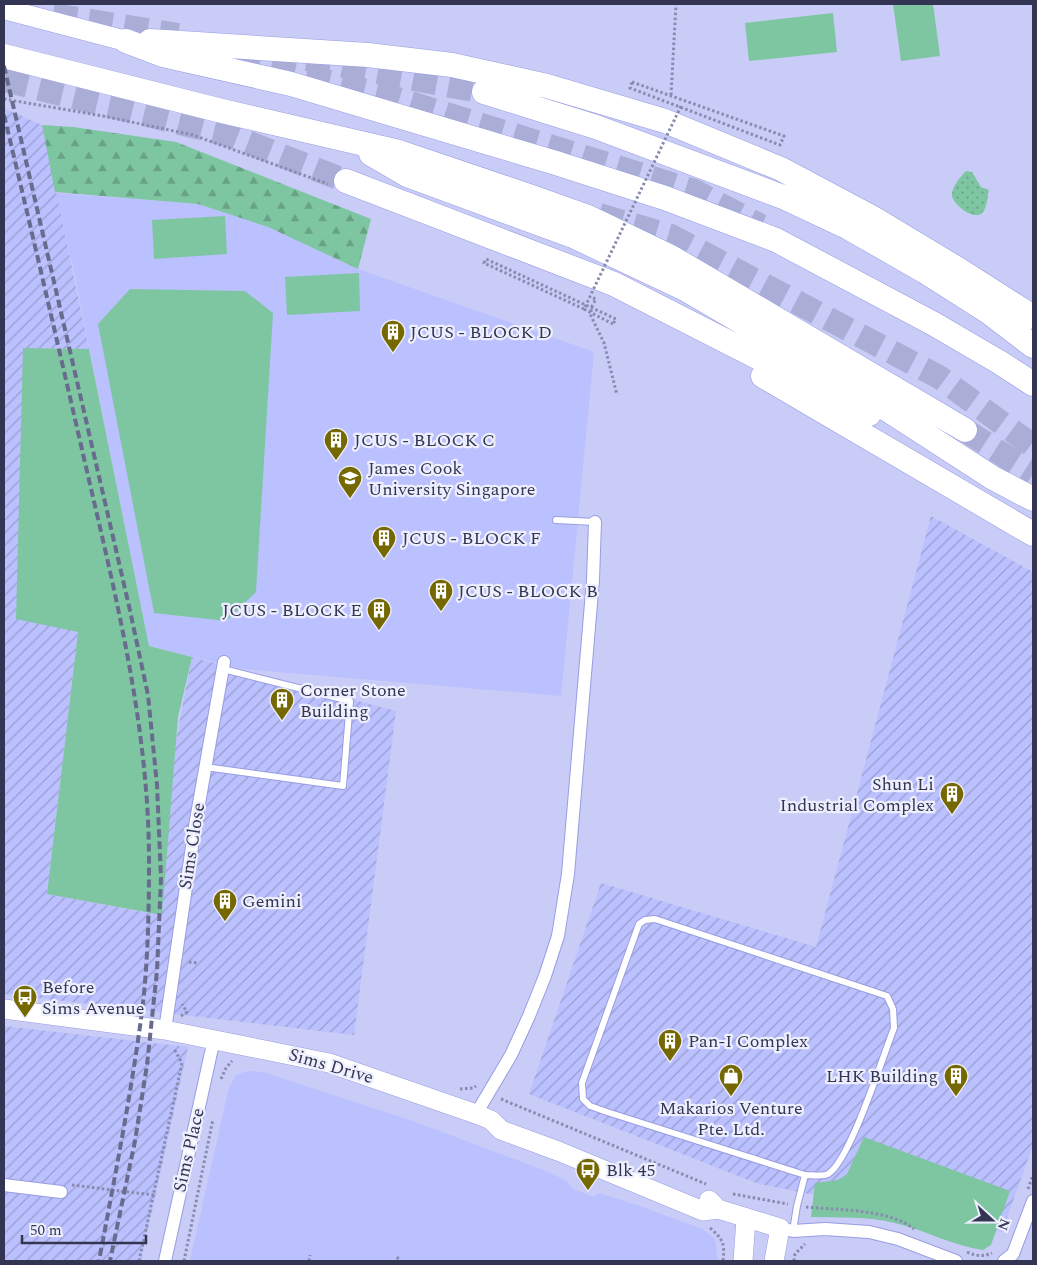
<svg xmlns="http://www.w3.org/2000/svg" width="1037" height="1265" viewBox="0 0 1037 1265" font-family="Spectral,serif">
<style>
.built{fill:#bbc0fe}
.industrial{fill:url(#industrial-furrows)}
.grass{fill:#7ec6a1}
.forest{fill:url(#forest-firs)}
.park{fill:url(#park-dots)}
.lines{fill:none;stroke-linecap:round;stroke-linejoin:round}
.highway-tunnel{stroke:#aaaed6;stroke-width:24;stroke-dasharray:24 12;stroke-linecap:butt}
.lane-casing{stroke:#999de2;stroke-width:8}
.street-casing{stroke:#999de2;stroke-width:14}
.secondary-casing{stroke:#999de2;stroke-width:20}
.primary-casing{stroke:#999de2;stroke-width:21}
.highway-casing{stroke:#999de2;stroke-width:25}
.path{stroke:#888bb0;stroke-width:3;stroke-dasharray:2.5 2.5;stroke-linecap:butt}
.lane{stroke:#fff;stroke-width:6}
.street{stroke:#fff;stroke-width:12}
.secondary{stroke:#fff;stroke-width:19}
.primary{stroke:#fff;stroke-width:20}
.highway{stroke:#fff;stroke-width:24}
.rail{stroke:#686b8d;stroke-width:4;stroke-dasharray:8 4;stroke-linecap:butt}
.path-bridge{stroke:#888bb0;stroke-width:3;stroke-dasharray:2.5 2.5;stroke-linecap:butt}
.labels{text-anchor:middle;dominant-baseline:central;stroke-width:4.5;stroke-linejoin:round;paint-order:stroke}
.poi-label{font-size:18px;fill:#333552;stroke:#edeffe;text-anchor:start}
.street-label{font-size:18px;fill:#333552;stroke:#edeffe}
</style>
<defs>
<pattern id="industrial-furrows" width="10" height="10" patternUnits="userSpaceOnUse" patternTransform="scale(1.25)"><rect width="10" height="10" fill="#bbc0fe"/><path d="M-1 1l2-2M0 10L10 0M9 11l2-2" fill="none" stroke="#999dd0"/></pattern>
<pattern id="forest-firs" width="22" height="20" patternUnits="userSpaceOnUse" patternTransform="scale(1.25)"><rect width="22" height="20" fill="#7ec6a1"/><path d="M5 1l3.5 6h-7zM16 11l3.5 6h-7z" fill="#68a286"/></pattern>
<pattern id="park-dots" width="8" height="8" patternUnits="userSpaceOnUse" patternTransform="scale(1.25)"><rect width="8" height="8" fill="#7ec6a1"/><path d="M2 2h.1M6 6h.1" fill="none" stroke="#68a286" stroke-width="1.8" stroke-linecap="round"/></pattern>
</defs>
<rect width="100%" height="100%" fill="#c8ccf7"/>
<path class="built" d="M55 193 198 204 268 227 358 269 594 352 561 696 243 669 149 646 75 276Z
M248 1071 263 1072 413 1121 541 1169 567 1181 573 1189 594 1197 599 1193 637 1205 702 1229 715 1239 718 1261H190L229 1087 236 1075Z"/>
<path class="industrial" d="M4 108 42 125 89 349 23 348 78 632 47 894 143 912 192 657 396 711 354 1035 4 994Z
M931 516 1033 572V1145L1002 1232 759 1184 529 1094 601 883 816 947Z
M4 1026 188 1047 141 1261H4Z"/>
<path class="grass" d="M893 4H933L940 56 901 61Z
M833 13 837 52 749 61 745 23Z
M225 216 227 254 154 259 152 220Z
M359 273 360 311 287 315 285 277Z
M130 289 245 291 273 313 256 592 226 621 154 613 98 324Z
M23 348 89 349 149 646 192 657 178 717 162 915 47 894 78 632 16 619Z
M864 1137 1010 1191 991 1245 983 1250C953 1246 925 1230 895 1223 867 1216 839 1218 811 1217L815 1183 838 1180 847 1174Z"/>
<path class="forest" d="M42 125 73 127 176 142 371 219 358 269 268 227 198 204 55 192Z"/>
<path class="park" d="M966 171 972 172 981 187 989 190C987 197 987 209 982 213 974 221 952 204 952 195 952 187 960 177 966 171Z"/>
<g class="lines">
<path class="highway-tunnel" d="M53 15 178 35
M201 51 388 96 694 191 761 226
M307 59 484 92
M4 80 229 135 346 181
M599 215 671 236 939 377 1033 446
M965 430 1033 474"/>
<defs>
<path id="lane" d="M556 520 595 522
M205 767 343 786 350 701 223 669
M655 919 887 996 893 1009 894 1028C883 1056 850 1161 828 1174 823 1177 812 1175 805 1175L607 1112 590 1106 583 1099 582 1083 639 924 645 920Z
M793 1231 797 1206 805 1175"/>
<path id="street" d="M165 1030 195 826 224 662
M476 1114 511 1055 529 1016 545 976 558 936 568 874 593 580 595 522
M4 1185 61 1192
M780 1228 793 1231 825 1229 869 1232 898 1239 956 1261
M165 1261 214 1039
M1004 1261 1013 1254 1033 1201"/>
<path id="secondary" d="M4 1009 165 1030 329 1063 476 1114 491 1120 501 1130 558 1151 703 1211 718 1209
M709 1200 718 1209 780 1228 774 1261
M743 1261 746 1219"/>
<path id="primary" d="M4 9 126 41"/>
<path id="highway" d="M126 41 163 55 291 84 556 163 665 198 776 240 934 324 999 362 1033 384
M150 41 368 55 452 65 547 86 665 121 781 169 873 218 961 271 1033 317
M4 56 222 111 399 152 532 197 588 217 671 257 965 430
M484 92 596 127 783 197 849 228 924 271 990 313 1033 346
M371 154 407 175 573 236 685 289 843 381 993 478 1033 499
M346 181 614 284 869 414
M763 376 1033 534"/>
</defs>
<use href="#lane" class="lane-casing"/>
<use href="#street" class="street-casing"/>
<use href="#secondary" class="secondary-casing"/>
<use href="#primary" class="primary-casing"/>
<use href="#highway" class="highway-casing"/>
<path class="path" d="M632 82 784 136 780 145 630 88Z
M671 95 676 4
M4 99 103 116 193 135 328 184
M593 298 596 299 591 308V316L604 343 617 395
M584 309 484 263 486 259 616 319 613 324
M189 962 198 963
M181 1016 187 1012 182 1004
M221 1079 226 1068 232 1061
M460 1089 473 1088 476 1086
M501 1099 706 1184
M72 1185 154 1195
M1028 1189 1033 1175
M733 1194 788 1204
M806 1207C837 1210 890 1209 914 1229
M710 1228C723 1239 725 1244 723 1261
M967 1252C976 1256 983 1257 992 1253
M397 1257 400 1261
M139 1261 182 1063 174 1049
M184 1261 213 1119
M309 1261 310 1255
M794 1261 795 1254 805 1244"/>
<use href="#lane" class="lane"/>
<use href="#street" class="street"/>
<use href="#secondary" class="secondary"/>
<use href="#primary" class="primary"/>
<use href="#highway" class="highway"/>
<path class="rail" d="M4 66 129 606 148 695 157 785 161 878 157 971 147 1065 135 1141 110 1261
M4 115C33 236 61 358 89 480 118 605 149 732 149 861 149 913 148 967 141 1019 130 1100 114 1181 99 1261"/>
<path class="path-bridge" d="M613 324 584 309 681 106"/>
</g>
<defs>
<symbol id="building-pin" viewBox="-11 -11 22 30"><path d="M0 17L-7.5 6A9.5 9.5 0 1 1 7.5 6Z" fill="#756800" stroke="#edeffe"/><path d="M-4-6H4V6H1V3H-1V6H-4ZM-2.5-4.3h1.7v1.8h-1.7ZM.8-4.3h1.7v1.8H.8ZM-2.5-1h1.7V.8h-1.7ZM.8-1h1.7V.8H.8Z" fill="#fff"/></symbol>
<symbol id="university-pin" viewBox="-11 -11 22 30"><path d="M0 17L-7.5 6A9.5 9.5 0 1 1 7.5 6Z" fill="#756800" stroke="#edeffe"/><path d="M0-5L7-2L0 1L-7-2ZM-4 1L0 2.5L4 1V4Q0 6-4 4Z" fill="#fff"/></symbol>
<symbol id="bus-pin" viewBox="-11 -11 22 30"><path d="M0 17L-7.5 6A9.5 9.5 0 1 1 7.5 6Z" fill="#756800" stroke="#edeffe"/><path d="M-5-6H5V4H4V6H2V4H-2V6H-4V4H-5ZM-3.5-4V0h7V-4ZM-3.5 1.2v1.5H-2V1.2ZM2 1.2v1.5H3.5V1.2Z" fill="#fff"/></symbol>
<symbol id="shop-pin" viewBox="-11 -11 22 30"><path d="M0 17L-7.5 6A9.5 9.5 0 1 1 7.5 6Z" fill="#756800" stroke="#edeffe"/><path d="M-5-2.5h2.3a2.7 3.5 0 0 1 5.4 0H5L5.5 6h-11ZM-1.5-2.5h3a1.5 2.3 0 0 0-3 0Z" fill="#fff"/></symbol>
</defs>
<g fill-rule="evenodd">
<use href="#building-pin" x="379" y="318" width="28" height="38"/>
<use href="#building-pin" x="322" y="426" width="28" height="38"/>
<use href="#university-pin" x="336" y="464" width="28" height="38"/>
<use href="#building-pin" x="370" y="524" width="28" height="38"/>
<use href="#building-pin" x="427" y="577" width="28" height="38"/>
<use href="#building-pin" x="365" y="596" width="28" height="38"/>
<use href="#building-pin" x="268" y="686" width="28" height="38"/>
<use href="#building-pin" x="938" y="780" width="28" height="38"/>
<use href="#building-pin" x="211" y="887" width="28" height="38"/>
<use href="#bus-pin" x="11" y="983" width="28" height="38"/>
<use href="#building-pin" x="656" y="1027" width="28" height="38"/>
<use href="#shop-pin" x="717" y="1062" width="28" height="38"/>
<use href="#building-pin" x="942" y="1062" width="28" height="38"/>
<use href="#bus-pin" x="574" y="1156" width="28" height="38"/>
</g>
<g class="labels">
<g class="poi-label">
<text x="410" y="332">JCUS - BLOCK D</text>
<text x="354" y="440">JCUS - BLOCK C</text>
<text x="368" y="468">James Cook<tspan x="368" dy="21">University Singapore</tspan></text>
<text x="402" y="538">JCUS - BLOCK F</text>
<text x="458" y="591">JCUS - BLOCK B</text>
<text x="362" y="610" text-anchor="end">JCUS - BLOCK E</text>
<text x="300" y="690">Corner Stone<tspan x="300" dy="21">Building</tspan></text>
<text x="934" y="784" text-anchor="end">Shun Li<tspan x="934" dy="21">Industrial Complex</tspan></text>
<text x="242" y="901">Gemini</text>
<text x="42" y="987">Before<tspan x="42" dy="21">Sims Avenue</tspan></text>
<text x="688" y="1041">Pan-I Complex</text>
<text x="938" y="1076" text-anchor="end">LHK Building</text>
<text x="731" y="1108" text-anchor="middle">Makarios Venture<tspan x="731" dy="21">Pte. Ltd.</tspan></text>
<text x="606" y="1170">Blk 45</text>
</g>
<g class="street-label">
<text transform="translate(192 846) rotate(-81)">Sims Close</text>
<text transform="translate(331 1066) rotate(16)">Sims Drive</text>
<text transform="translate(189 1150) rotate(-77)">Sims Place</text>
</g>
</g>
<rect width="1037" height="1265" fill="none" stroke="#333552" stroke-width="10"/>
<g transform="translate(992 1220) rotate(111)" stroke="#edeffe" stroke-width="4" paint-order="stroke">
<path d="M0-4L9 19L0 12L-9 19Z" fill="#333552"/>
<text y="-8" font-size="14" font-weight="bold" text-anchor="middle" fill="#333552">N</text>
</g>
<path d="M22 1235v8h124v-8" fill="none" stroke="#333552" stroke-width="2.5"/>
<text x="30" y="1235" font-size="15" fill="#333552" stroke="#edeffe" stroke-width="4" paint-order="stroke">50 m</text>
</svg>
